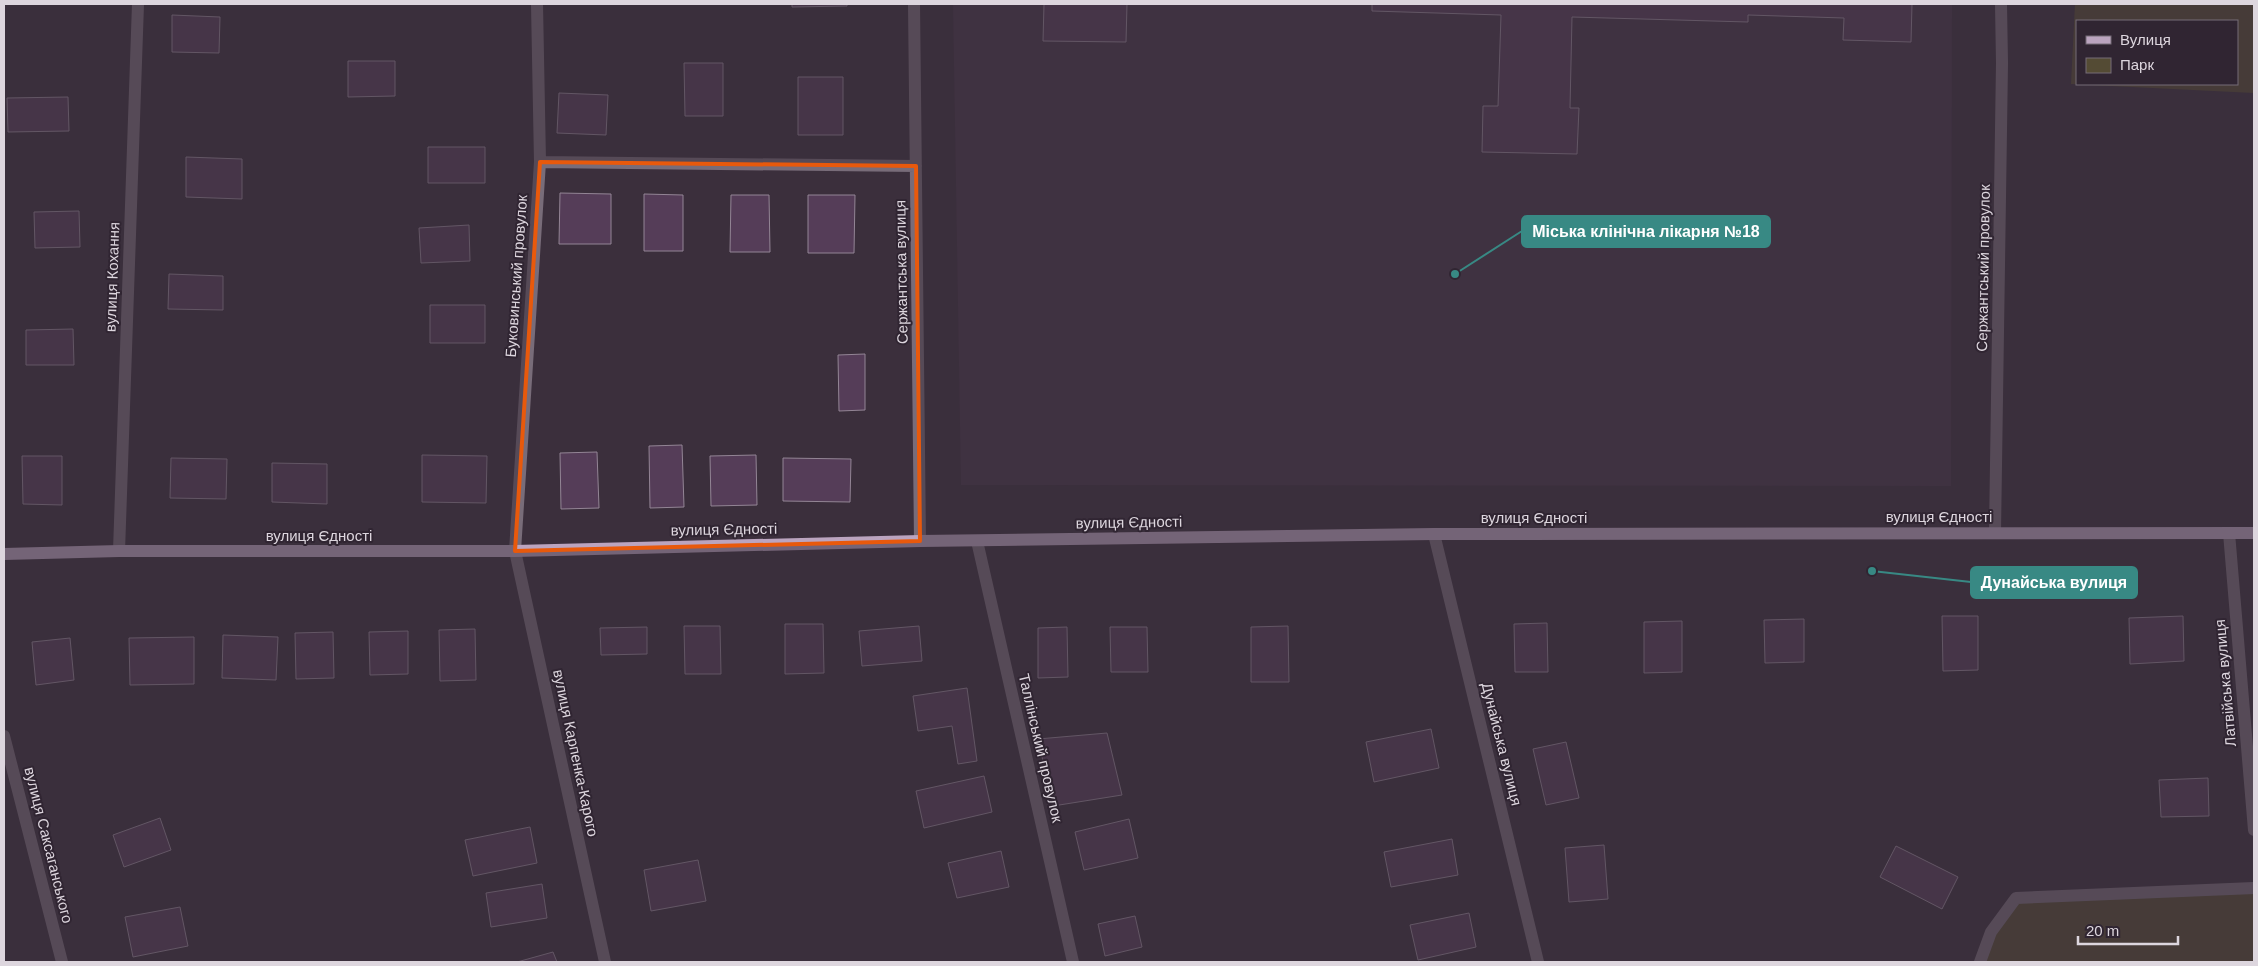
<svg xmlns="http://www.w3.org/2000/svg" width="2258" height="966" viewBox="0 0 2258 966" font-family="Arial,sans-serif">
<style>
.built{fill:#463548}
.green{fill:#544b34;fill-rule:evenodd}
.building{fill:#553d58;stroke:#938595}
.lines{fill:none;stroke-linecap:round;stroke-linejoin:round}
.minor{stroke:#786c79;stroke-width:12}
.major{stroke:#bba4bf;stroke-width:12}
.marked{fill:none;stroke:#e8590c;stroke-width:4;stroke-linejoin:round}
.labels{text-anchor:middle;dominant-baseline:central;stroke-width:4;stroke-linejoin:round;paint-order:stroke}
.street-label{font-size:15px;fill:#ddd6de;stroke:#302532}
.leader{fill:none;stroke:#388984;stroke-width:2}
.callout-dot{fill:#388984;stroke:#302532;stroke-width:2}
.callout{fill:#388984;stroke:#388984;stroke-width:2}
.callout-label{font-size:16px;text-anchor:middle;font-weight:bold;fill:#fff}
</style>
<rect width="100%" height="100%" fill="#3b2f3c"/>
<path class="built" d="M953 4H1952L1951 486 961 485Z"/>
<path class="green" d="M2075 4H2254V93L2071 84ZM2077 21H2237V84H2077Z
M2254 888V962H1980L2016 898Z"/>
<path class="building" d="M792 4H847V6L792 7Z
M1044 4H1127L1126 42 1043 41Z
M1372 4H1912L1911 42 1843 40 1844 18 1748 15V22L1572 17 1570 108H1579L1577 154 1482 152 1483 106H1498L1501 15 1372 11Z
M172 15 220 17 219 53 172 52Z
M348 61H395V96L348 97Z
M684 63H723V116H685Z
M798 77H843V135H798Z
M559 93 608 95 606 135 557 133Z
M68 97 69 131 8 132 7 98Z
M428 147H485V183H428Z
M186 157 242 159V199L186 197Z
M560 193 611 194V244H559Z
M644 194 683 195V251H644Z
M731 195H769L770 252H730Z
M808 195H855L854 253H808Z
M79 211 80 247 35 248 34 212Z
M469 225 470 261 421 263 419 228Z
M169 274 223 276V310L168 309Z
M430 305H485V343H430Z
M73 329 74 365H26V330Z
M865 354V410L839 411 838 355Z
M682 445 684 507 650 508 649 446Z
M597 452 599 508 561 509 560 453Z
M422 455 487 456 486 503 422 502Z
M756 455 757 505 711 506 710 456Z
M22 456H62V505L23 504Z
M171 458 227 459 226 499 170 498Z
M783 458 851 459 850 502 783 501Z
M272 463 327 464V504L272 502Z
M1942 616H1978V670L1943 671Z
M2183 616 2184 661 2130 664 2129 618Z
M1804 619V662L1765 663 1764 620Z
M1682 621V672L1644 673V622Z
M1547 623 1548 672H1515L1514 624Z
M785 624H823L824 673 785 674Z
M684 626H720L721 674H685Z
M919 626 922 661 862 666 859 631Z
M1288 626 1289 682H1251V627Z
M647 627V654L601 655 600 628Z
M1067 627 1068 677 1038 678V628Z
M1110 627H1147L1148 672H1111Z
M475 629 476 680 440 681 439 630Z
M408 631V674L370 675 369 632Z
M333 632 334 678 296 679 295 633Z
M223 635 278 637 276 680 222 678Z
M194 637V684L130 685 129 638Z
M70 638 74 680 36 685 32 642Z
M967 688 977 761 958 764 952 726 918 731 913 696Z
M1431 729 1439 768 1374 782 1366 742Z
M1107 733 1122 795 1053 806 1038 739Z
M1566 742 1579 798 1546 805 1533 749Z
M984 776 992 812 924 828 916 791Z
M2208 778 2209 816 2161 817 2159 780Z
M160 818 171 850 124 867 113 835Z
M1129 819 1138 858 1084 870 1075 832Z
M530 827 537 863 473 876 465 840Z
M1452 839 1458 875 1391 887 1384 852Z
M1604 845 1608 899 1569 902 1565 848Z
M1896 846 1958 877 1942 909 1880 877Z
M1001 851 1009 887 957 898 948 863Z
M698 860 706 901 651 911 644 870Z
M542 884 547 918 491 927 486 893Z
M180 907 188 946 133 957 125 917Z
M1469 913 1476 947 1418 960 1410 925Z
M1135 916 1142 947 1105 956 1098 924Z
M553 952 557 962H517Z"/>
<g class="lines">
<path class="minor" d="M537 4 540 162 515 551 605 962
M914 4 920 541
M540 162 916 166
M1995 532 2002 63 2001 4
M2229 533 2254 830
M1434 534 1538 962
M977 541 1073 962
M119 551 138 4
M4 736 62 962
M1980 962 1991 932 2016 898 2254 888"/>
<path class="major" d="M4 554 119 551H515L920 541 1434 534 2254 533"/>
</g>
<path d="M0 0H2258V966H0ZM540 162 916 166 920 541 515 551Z" fill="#3b2f3c" fill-opacity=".55" fill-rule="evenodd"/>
<path class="marked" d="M540 162 916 166 920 541 515 551Z"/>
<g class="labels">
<g class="street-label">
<text transform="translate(1983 268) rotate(-89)">Сержантський провулок</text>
<text transform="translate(901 272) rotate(-91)">Сержантська вулиця</text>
<text transform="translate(516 276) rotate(-86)">Буковинський провулок</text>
<text transform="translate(112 277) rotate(-88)">вулиця Кохання</text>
<text x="1939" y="516">вулиця Єдності</text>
<text x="1534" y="517">вулиця Єдності</text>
<text transform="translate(1129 522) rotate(-1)">вулиця Єдності</text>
<text transform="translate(724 529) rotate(-1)">вулиця Єдності</text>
<text x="319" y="535">вулиця Єдності</text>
<text transform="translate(2225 683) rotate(-95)">Латвійська вулиця</text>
<text transform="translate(1502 744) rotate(76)">Дунайська вулиця</text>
<text transform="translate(1041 748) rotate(77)">Таллінський провулок</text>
<text transform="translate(576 753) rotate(78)">вулиця Карпенка-Карого</text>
<text transform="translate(49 845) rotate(76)">вулиця Саксаганського</text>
</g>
</g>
<path class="leader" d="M1455 274L1522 231M1872 571L1971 582"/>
<g class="callout-dot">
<circle cx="1455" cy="274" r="5"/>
<circle cx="1872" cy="571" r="5"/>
</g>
<g class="callout">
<rect x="1522" y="216" width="248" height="31" rx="5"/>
<rect x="1971" y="567" width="166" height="31" rx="5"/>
</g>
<g class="callout-label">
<text x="1646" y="237">Міська клінічна лікарня №18</text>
<text x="2054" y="588">Дунайська вулиця</text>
</g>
<rect width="2258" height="966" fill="none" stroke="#ddd6de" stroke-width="10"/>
<rect x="2076" y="20" width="162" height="65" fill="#302532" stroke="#756c77"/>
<rect x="2086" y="36" width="25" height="8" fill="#bba4bf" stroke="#756c77"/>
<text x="2120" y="45" font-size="15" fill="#ddd6de">Вулиця</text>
<rect x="2086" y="58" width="25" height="15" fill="#544b34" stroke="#756c77"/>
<text x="2120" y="70" font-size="15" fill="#ddd6de">Парк</text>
<path d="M2078 936v8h100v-8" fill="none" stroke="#ddd6de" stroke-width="2.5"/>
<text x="2086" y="936" font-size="15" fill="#ddd6de" stroke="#302532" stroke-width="4" paint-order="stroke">20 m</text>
</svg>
